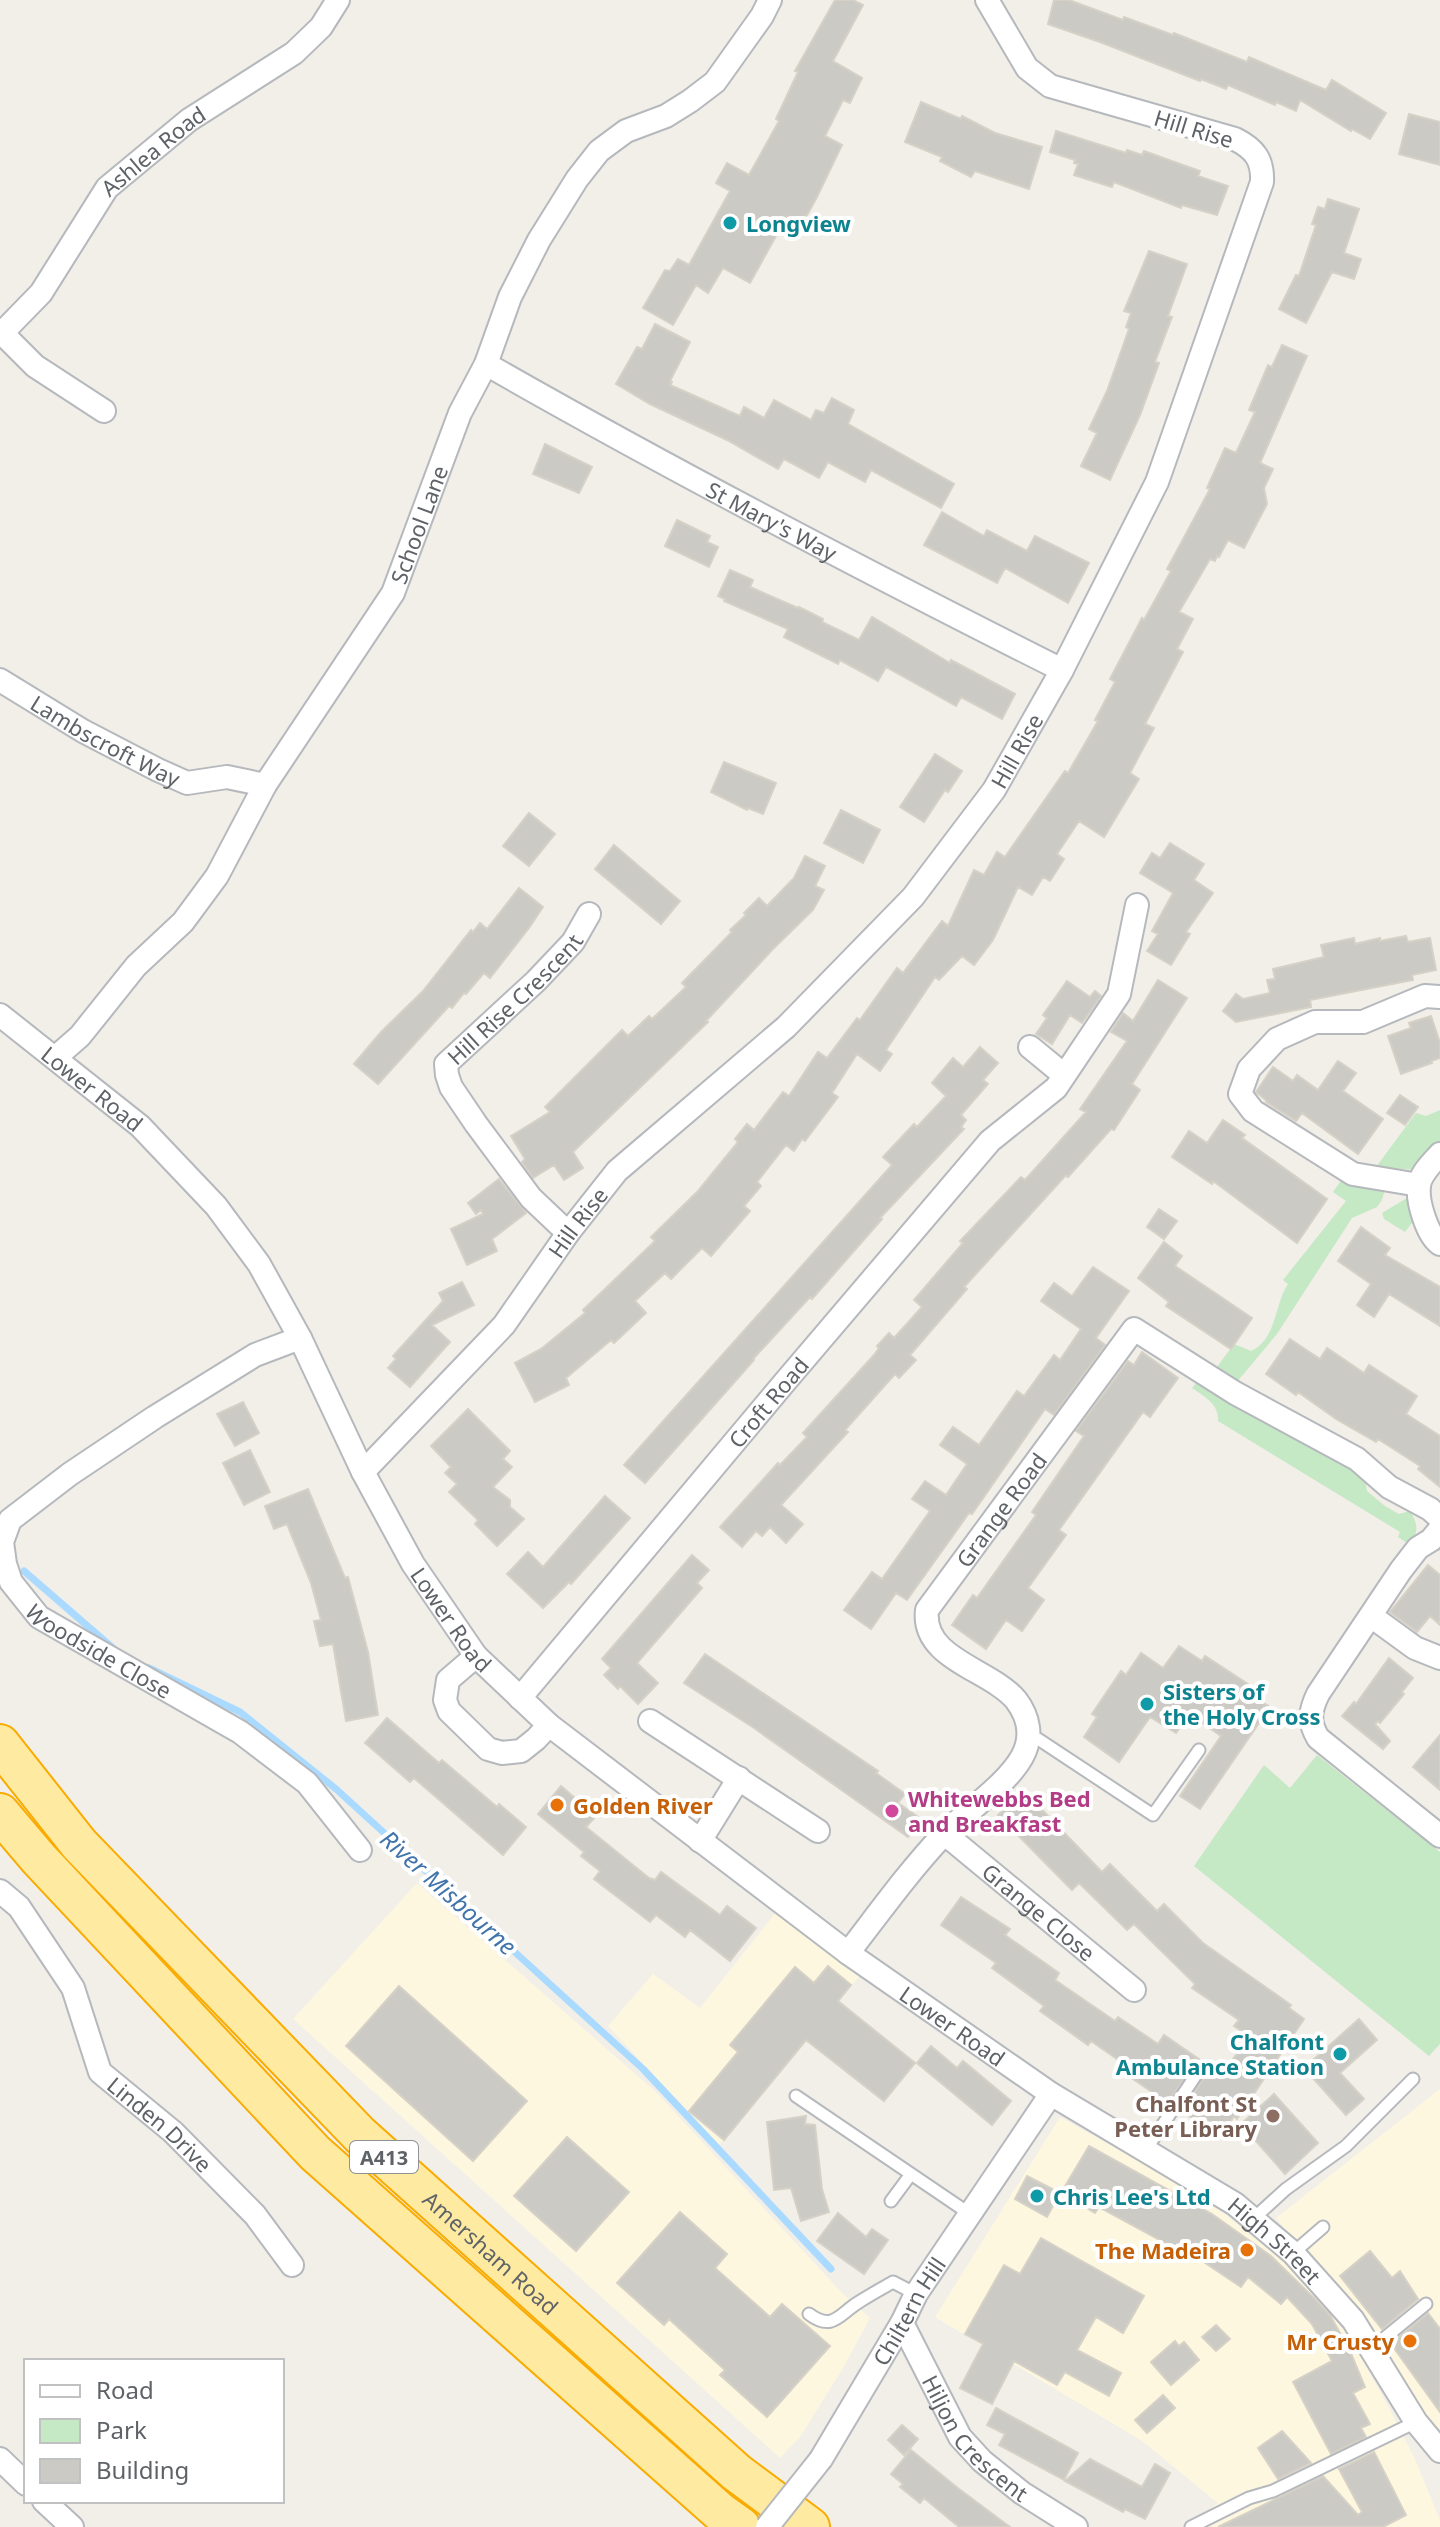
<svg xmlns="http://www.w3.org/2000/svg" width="1440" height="2527" viewBox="0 0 1440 2527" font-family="'Noto Sans',sans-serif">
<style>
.commercial{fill:#fef7e0}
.green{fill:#c5e8c5}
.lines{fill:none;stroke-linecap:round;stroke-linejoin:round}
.stream{stroke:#aadaff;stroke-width:7}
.building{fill:#cccac5;stroke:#d6d1c6;stroke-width:2}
.service-casing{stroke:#b5b8bc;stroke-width:15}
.minor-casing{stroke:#b5b8bc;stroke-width:26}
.trunk-casing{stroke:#f9ab00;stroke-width:42}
.service{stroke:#fff;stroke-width:11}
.minor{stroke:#fff;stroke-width:22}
.trunk{stroke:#feeaa1;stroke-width:38}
.minor-bridge-casing{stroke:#b5b8bc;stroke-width:26;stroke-linecap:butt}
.minor-bridge{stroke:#fff;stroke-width:22}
.culture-dot{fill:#0f9aa8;stroke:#fff;stroke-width:3}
.food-dot{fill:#e8710a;stroke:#fff;stroke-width:3}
.hotel-dot{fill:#d1479c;stroke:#fff;stroke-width:3}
.education-dot{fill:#8d6e63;stroke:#fff;stroke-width:3}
.labels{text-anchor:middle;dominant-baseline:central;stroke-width:8;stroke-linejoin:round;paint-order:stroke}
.shield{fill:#fff;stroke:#8f9295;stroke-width:2}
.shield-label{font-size:20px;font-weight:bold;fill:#5f6368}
.street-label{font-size:22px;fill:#5f6368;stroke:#fff}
.culture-label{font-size:22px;font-weight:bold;fill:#0d838f;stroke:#fff;text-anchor:start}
.hotel-label{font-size:22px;font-weight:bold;fill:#b23c85;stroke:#fff;text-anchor:start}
.food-label{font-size:22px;font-weight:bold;fill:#c56008;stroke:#fff;text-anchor:end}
.education-label{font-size:22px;font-weight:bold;fill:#785e54;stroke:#fff;text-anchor:end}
.water-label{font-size:24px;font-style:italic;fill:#4174aa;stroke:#fff}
</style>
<rect width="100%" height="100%" fill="#f1efe8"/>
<path class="commercial" d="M417 1883 656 2092 843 2294 870 2318 843 2368 800 2437 780 2458 293 2019Z
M777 1911 861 1974 719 2145 608 2026 653 1974 700 2008Z
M1440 2089V2431L1420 2409 1359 2320 1276 2218Z
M1060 2117 1203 2197 1287 2264 1338 2316 1389 2408 1414 2457 1440 2520V2527H1190L1218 2503 1142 2441 935 2317Z"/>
<path class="green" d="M1440 1110V1144L1418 1170 1376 1167 1416 1113 1426 1116Z
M1345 1175 1385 1189 1382 1200 1377 1207 1352 1218 1277 1334 1236 1383 1214 1371 1234 1344 1251 1351C1277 1339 1274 1305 1288 1284L1283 1280 1346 1201 1333 1192Z
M1407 1198H1411L1414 1220 1405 1232 1384 1219 1382 1213Z
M1197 1382 1336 1456 1365 1479 1367 1491 1385 1506 1399 1514 1410 1511C1418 1524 1419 1532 1410 1545L1398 1537 1400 1532 1218 1421C1219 1404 1205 1397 1192 1388Z
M1317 1755 1440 1852V2044L1429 2056 1194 1866 1264 1765 1290 1788Z"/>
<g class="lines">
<path class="stream" d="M24 1571 114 1649
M149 1668 240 1712 336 1789 643 2069 831 2269"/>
</g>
<path class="building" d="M835 0H853L863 5 833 61 862 78 850 103 843 100 825 136 842 145 816 199 802 224 787 216 750 283 723 268 708 293 696 285 673 325 643 308 665 270 670 271 678 259 689 265 730 191 716 183 727 163 749 175 779 121 776 119 798 72 795 71Z
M1054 0H1069L1123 20 1124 17 1173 35 1174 33 1247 62 1249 57 1326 90 1332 80 1386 113 1370 139 1352 129 1351 131 1300 100 1296 111 1276 102 1275 105 1228 85 1226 89 1201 79 1200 81 1100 42 1048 24Z
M921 102 961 119 962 116 995 133 1042 147 1029 189 975 171 971 177 940 161 942 157 905 142Z
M1409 114 1440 122V165L1399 154Z
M1056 131 1126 153 1127 150 1142 155 1144 151 1200 171 1198 176 1228 186 1217 215 1182 205 1181 208 1114 182 1112 187 1074 175 1078 164 1074 163 1075 160 1050 152Z
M1328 199 1359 209 1344 253 1361 259 1354 279 1332 272 1306 323 1279 309 1296 275 1299 276 1316 225 1312 224 1318 207 1325 209Z
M1149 251 1187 264 1168 316 1172 317 1155 362 1159 363 1140 415 1110 480 1081 466 1097 433 1089 429 1107 391 1129 329 1126 327 1131 313 1124 311Z
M655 324 690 342 670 381 672 382 670 385 740 416 744 407 764 418 774 400 811 420 816 410 824 413 832 398 854 410 848 424 954 484 941 508 871 470 865 482 828 462 819 478 784 459 778 469 727 440 650 404 616 384 637 347 642 349Z
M1282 345 1307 356 1260 463 1273 469 1264 488 1267 504 1244 548 1228 540 1219 557 1217 556 1215 561 1210 559 1179 612 1193 619 1177 649 1183 652 1145 724 1154 728 1130 773 1139 779 1104 837 1079 821 1057 854 1064 859 1050 881 1043 877 1032 895 1018 887 993 940 974 965 962 956 939 980 935 977 886 1050 892 1054 880 1071 857 1054 832 1093 838 1097 805 1141 802 1139 794 1151 786 1145 757 1182 761 1186 744 1206 750 1211 711 1256 702 1248 671 1279 665 1273 635 1301 646 1313 614 1343 611 1340 566 1378 569 1385 535 1402 515 1363 541 1349 585 1313 583 1310 655 1241 651 1237 698 1191 738 1142 735 1139 747 1124 754 1130 783 1092 789 1096 818 1052 827 1058 857 1018 860 1020 897 968 903 973 942 921 948 926 974 870 984 875 997 852 1005 857 1065 771 1068 773 1098 721 1095 720 1115 682 1110 679 1142 618 1144 620 1171 571 1167 569 1210 489 1207 488 1225 448 1236 453 1255 412 1249 410 1268 365 1272 367Z
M545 444 592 467 579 493 533 474Z
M942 512 984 536 987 530 1027 551 1035 536 1089 563 1068 603 1005 568 997 583 924 545Z
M677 520 710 536 707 542 718 547 709 567 665 546Z
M730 570 753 580 750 587 798 608 799 607 823 619 822 622 859 640 872 617 950 663 951 660 1015 694 1002 719 961 697 956 706 886 667 878 681 840 660 838 664 784 637 788 629 724 601 725 599 718 596Z
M935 754 962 771 948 792 945 790 924 822 900 807Z
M724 762 776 783 763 814 748 808 747 810 711 792Z
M841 810 880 830 863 863 824 843Z
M529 813 555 834 529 866 503 846Z
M1170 843 1204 864 1194 880 1213 893 1186 932 1190 934 1171 965 1147 951 1158 934 1152 931 1173 893 1140 873 1152 853 1160 858Z
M614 845 680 901 661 924 595 869Z
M805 856 825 866 815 886 824 890 813 910 773 949 706 1021 708 1022 573 1152 583 1168 564 1180 554 1165 533 1178 522 1162 525 1159 511 1136 550 1112 545 1107 622 1030 628 1036 649 1016 652 1019 686 987 682 983 732 932 730 930 746 915 744 913 759 898 767 906 794 878Z
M519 888 543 907 529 928 490 978 484 973 466 994 464 993 452 1008 449 1006 378 1084 354 1064 381 1032 423 991 471 930 473 932 480 923 487 929Z
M1406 936 1408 942 1430 938 1436 970 1412 975 1413 980 1310 1000 1311 1007 1236 1022 1223 1011 1236 994 1243 999 1270 993 1267 980 1275 979 1273 969 1324 957 1321 945 1354 938 1355 944 1380 938V941Z
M1158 980 1187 998 1132 1084 1140 1090 1114 1130 1111 1129 1068 1177 1066 1175 964 1287 967 1289 910 1355 916 1360 899 1378 895 1374 845 1430 848 1432 781 1505 803 1524 786 1543 770 1527 762 1536 756 1531 742 1547 720 1527 778 1463 780 1465 807 1437 803 1433 874 1355 879 1348 877 1346 889 1333 894 1338 922 1307 914 1300 963 1243 960 1241 1021 1177 1025 1180 1086 1112 1080 1109 1127 1041 1111 1032 1123 1013 1133 1021Z
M1067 981 1090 997 1095 991 1101 996 1082 1023 1070 1015 1052 1044 1036 1034 1047 1018 1043 1015Z
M1431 1016 1440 1043V1058L1431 1061 1432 1063 1401 1074 1388 1036 1411 1028 1409 1023Z
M980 1047 998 1063 983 1080 988 1084 961 1115 966 1120 961 1127 964 1129 880 1218 882 1219 812 1299 810 1297 753 1359 754 1360 645 1483 624 1465 892 1165 883 1157 914 1124 917 1127 946 1096 932 1083 953 1058 963 1067Z
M1338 1061 1356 1073 1343 1091 1383 1119 1358 1154 1302 1113 1296 1121 1266 1102 1267 1101 1256 1092 1273 1067 1293 1081 1297 1075 1318 1090Z
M1400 1095 1418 1107 1405 1125 1387 1113Z
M1223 1120 1245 1135 1242 1138 1327 1199 1297 1243 1213 1181 1212 1184 1172 1157 1189 1131 1207 1143Z
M499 1179 526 1213 492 1239 497 1251 467 1265 451 1229 483 1214 481 1210 476 1214 468 1203Z
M1159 1209 1177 1221 1164 1239 1147 1227Z
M1361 1227 1390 1248 1385 1255 1440 1287V1326L1389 1294 1374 1317 1357 1305 1371 1284 1338 1261Z
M1164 1242 1182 1256 1175 1266 1252 1318 1231 1349 1166 1306 1169 1302 1138 1278Z
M1093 1267 1129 1291 1096 1338 1105 1345 1054 1415 1045 1409 972 1514 969 1513 907 1600 896 1593 871 1629 844 1610 872 1572 882 1579 930 1511 912 1499 925 1481 946 1495 967 1464 940 1445 953 1427 979 1445 1017 1391 1024 1396 1054 1355 1060 1360 1081 1329 1041 1301 1054 1283 1072 1296Z
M462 1282 474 1305 432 1325 450 1342 410 1387 388 1368 396 1359 393 1356 443 1301 439 1293Z
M1290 1339 1320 1359 1327 1348 1364 1373 1369 1365 1417 1396 1406 1414 1440 1436V1487L1418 1469 1420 1466 1378 1439 1376 1442 1336 1419 1298 1392 1296 1395 1266 1374Z
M1142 1352 1178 1378 1150 1417 1143 1412 1059 1530 1066 1535 1028 1588 1044 1600 1022 1631 1006 1620 986 1649 952 1625 973 1595 977 1598 1036 1515 1032 1512 1084 1436 1076 1431 1128 1361 1134 1365Z
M243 1402 259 1433 235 1446 217 1414Z
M468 1409 510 1451 503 1459 512 1467 493 1487 510 1500V1507L524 1519 497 1546 475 1524 478 1520 449 1492 457 1484 445 1473 451 1467 431 1446Z
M250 1450 270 1492 244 1505 223 1463Z
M308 1489 345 1578 348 1577 368 1652 378 1715 346 1721 333 1644 320 1646 314 1621 321 1620 311 1583 287 1524 274 1529 265 1506Z
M605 1496 630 1518 571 1584 569 1582 543 1608 507 1574 528 1552 543 1567Z
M692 1555 709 1570 697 1583 702 1588 637 1663 658 1683 638 1704 620 1686 618 1689 604 1675 611 1668 602 1659Z
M1428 1565 1440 1575V1625L1430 1616 1417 1632 1390 1612Z
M1179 1646 1202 1661 1205 1656 1248 1684 1244 1690 1270 1707 1200 1809 1180 1796 1221 1736 1189 1714 1176 1733 1150 1717 1119 1762 1084 1737 1097 1717 1092 1714 1121 1671 1126 1675 1141 1653 1163 1668Z
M705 1654 878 1771 876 1773 905 1794 898 1803 921 1819 908 1837 754 1728 684 1683Z
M1389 1658 1413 1678 1402 1692 1404 1694 1380 1723 1378 1721 1375 1724 1390 1741 1383 1749 1342 1716 1354 1702 1356 1704Z
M387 1718 439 1763 442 1760 497 1807 499 1804 526 1827 503 1855 414 1778 410 1782 365 1743Z
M1440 1735V1790L1413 1767Z
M561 1786 596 1816 586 1827 649 1878 655 1880 661 1872 720 1915 727 1906 756 1928 730 1961 690 1930 685 1937 656 1915 650 1922 594 1879 600 1871 581 1856 584 1852 538 1814Z
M1024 1791 1102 1872 1110 1864 1157 1911 1164 1904 1203 1943 1291 2005 1289 2008 1304 2019 1237 2119 1234 2116 1220 2137 1182 2111 1203 2079 1204 2075 1201 2068H1192L1168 2102 1162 2099 1133 2079 1137 2073 1091 2041 1088 2045 1040 2011 1044 2006 992 1968 996 1963 941 1925 961 1897 1010 1929 1005 1935 1059 1973 1055 1980 1115 2021 1118 2017 1158 2044 1164 2035 1222 2075 1249 2036 1234 2026 1239 2020 1192 1988 1195 1984 1134 1924 1127 1930 1079 1883 1072 1890 998 1815Z
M828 1966 851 1985 838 2001 915 2063 884 2101 806 2040 724 2140 689 2111 738 2052 730 2045 795 1967 814 1983Z
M399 1986 527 2101 473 2161 346 2046Z
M1359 2019 1377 2040 1340 2073 1364 2099 1346 2115 1304 2068Z
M931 2046 957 2068 963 2061 1011 2101 992 2125 917 2063Z
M1274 2094 1318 2143 1285 2174 1241 2124Z
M806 2116 805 2124 815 2125 822 2189 829 2212 801 2221 791 2188 774 2190 767 2122Z
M567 2137 629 2192 576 2251 514 2196Z
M1089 2146 1212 2214 1271 2256 1314 2298 1330 2315 1350 2351 1365 2387 1353 2393 1370 2424 1361 2428 1366 2437 1331 2454 1293 2382 1332 2361 1312 2324 1287 2297 1281 2304 1248 2277 1241 2287 1180 2246 1178 2250 1099 2207 1095 2213 1061 2193Z
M1027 2176 1060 2193 1047 2217 1015 2199Z
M680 2212 727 2254 715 2268 770 2317 782 2304 830 2346 767 2417 720 2375 725 2370 669 2319 664 2325 617 2283Z
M838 2213 866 2237 872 2229 888 2240 864 2274 817 2241Z
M1041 2238 1144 2296 1123 2333 1096 2317 1077 2350 1121 2373 1109 2396 1065 2372 1057 2385 1014 2361 992 2404 960 2388 983 2344 965 2334 1004 2265 1020 2274Z
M1370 2251 1392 2278 1400 2271 1418 2299 1382 2329 1340 2276Z
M1428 2313 1440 2329V2412L1391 2344Z
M1216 2325 1230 2339 1216 2351 1202 2337Z
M1175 2341 1179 2346 1184 2342 1199 2360 1171 2385 1151 2362Z
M1163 2395 1175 2408 1147 2433 1135 2420Z
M996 2408 1078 2453 1064 2480 999 2445 1005 2434 987 2425Z
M902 2425 918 2439 904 2455 888 2440Z
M1282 2431 1311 2463 1278 2479 1258 2448Z
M911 2450 959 2489 1010 2527H959L924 2498 920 2503 900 2487 903 2484 891 2474Z
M1374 2452 1406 2515 1383 2527H1218L1323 2476 1358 2515 1362 2512 1339 2469Z
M1090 2459 1142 2487 1155 2464 1170 2473 1145 2519 1125 2509 1123 2512 1065 2481Z"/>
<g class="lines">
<defs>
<path id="service" d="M1029 1736 1038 1739 1153 1815 1199 1750
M796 2096 970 2214
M1145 2151 1196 2075
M891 2201 911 2174
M1253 2219 1286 2189 1346 2146 1413 2079
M1293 2253 1323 2227
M809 2314C833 2332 839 2314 859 2302 870 2295 881 2289 893 2282L916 2294
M1371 2349 1426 2304
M1191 2527 1249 2498 1273 2491 1416 2422"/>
<g id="minor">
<path d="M3 334 35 366 104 411"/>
<path id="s1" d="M0 335 41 293 107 188 189 120 294 53 321 27 338 0"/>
<path id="s2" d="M486 364C675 472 867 572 1062 670"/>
<path id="s3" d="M0 680 83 731 158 770 187 783 227 777 265 785"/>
<path id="s4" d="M0 1015 140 1126 216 1206 259 1264 300 1338 363 1472 413 1564 476 1656 549 1725 848 1953 1051 2094 1235 2204 1293 2253 1353 2320 1416 2422 1440 2451"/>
<path d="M1030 1047 1064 1075"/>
<path id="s5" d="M56 1057 80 1036 136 966 183 922 217 876 265 785 393 593 460 413 486 364 510 297 539 240 577 179 599 151 626 131 666 116 690 101 715 82 762 16 770 0"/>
<path d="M1440 1154C1432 1163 1420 1174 1419 1186 1417 1201 1427 1235 1440 1244"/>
<path d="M1419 1185 1353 1174 1253 1111 1240 1094 1249 1069 1277 1039 1315 1022H1363L1425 996 1440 997"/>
<path id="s6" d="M568 1233 531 1198 476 1124 451 1087 447 1075 446 1064 536 981 573 942 589 914"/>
<path id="s7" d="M300 1338 255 1355 155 1417 70 1474 10 1520 2 1542 5 1564 11 1582 39 1617 240 1732 307 1783 360 1850"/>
<path id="s8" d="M363 1472 504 1325 568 1233 617 1171 786 1027 913 897 994 790 1062 670 1157 482 1262 182C1263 160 1255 149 1235 139L1050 86 1027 68 987 0"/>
<path d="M1440 1529 1431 1540 1418 1548 1401 1570 1318 1694C1310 1711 1308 1721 1318 1738L1440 1836"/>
<path d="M1371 1616 1415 1648 1440 1658"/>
<path d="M476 1656 448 1680 445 1700 449 1711 488 1749 502 1753 521 1751 536 1739 549 1725"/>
<path id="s9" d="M520 1698 784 1383 990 1141 1056 1088 1119 994 1137 905"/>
<path d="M650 1721 818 1831"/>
<path id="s10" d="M945 1834 1134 1990"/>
<path d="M700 1841 739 1778"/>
<path id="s11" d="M0 1891 19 1907 73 1988 100 2072 173 2132 255 2215 292 2265"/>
<path id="s12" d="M848 1953C879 1913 909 1871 944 1834 967 1811 1007 1784 1022 1757 1033 1737 1029 1717 1016 1700 990 1669 921 1659 927 1610L1134 1329 1235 1393 1357 1459 1389 1487 1430 1509 1440 1518"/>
<path id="s13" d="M902 2323 960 2437 982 2461 1022 2493 1076 2527"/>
<path d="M0 2459 26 2484"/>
<path id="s14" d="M821 2459 902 2323 916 2294 1051 2094"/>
<path d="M44 2501 72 2527"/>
</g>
<g id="trunk">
<path id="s15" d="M0 1744 79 1844 360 2135 736 2472 810 2527"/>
<path d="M0 1813 39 1859 315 2153 720 2512 741 2527"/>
</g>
</defs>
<use href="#service" class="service-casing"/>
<use href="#minor" class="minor-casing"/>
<use href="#trunk" class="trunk-casing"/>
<use href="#service" class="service"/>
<use href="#minor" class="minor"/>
<use href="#trunk" class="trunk"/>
<defs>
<path id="minor-bridge" d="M767 2527 821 2459"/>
</defs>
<use href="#minor-bridge" class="minor-bridge-casing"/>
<use href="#minor-bridge" class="minor-bridge"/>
</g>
<g class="culture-dot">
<circle cx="730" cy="223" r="8"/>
<circle cx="1147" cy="1704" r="8"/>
<circle cx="1340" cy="2054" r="8"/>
<circle cx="1037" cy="2196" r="8"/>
</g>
<g class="food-dot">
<circle cx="557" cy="1805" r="8"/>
<circle cx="1247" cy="2250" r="8"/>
<circle cx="1410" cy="2341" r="8"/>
</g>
<circle class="hotel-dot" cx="892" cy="1811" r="8"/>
<circle class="education-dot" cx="1273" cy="2116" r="8"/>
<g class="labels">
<rect class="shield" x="350" y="2141" width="68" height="32" rx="6"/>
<g class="shield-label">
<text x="384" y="2157">A413</text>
</g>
<g class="street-label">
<text transform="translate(1194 128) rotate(17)">Hill Rise</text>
<text stroke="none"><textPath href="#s1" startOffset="242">Ashlea Road</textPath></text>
<text stroke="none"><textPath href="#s2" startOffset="326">St Mary's Way</textPath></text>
<text stroke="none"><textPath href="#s5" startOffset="650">School Lane</textPath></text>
<text stroke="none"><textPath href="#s3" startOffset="122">Lambscroft Way</textPath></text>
<text stroke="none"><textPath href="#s8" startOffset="978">Hill Rise</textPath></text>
<text stroke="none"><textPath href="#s6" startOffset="306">Hill Rise Crescent</textPath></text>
<text stroke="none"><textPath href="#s4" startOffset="118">Lower Road</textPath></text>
<text stroke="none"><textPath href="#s8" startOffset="330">Hill Rise</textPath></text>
<text stroke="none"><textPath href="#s9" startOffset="386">Croft Road</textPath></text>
<text stroke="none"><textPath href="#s12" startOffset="582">Grange Road</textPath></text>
<text stroke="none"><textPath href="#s4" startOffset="766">Lower Road</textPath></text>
<text stroke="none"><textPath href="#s7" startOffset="522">Woodside Close</textPath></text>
<text stroke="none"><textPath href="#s10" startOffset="122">Grange Close</textPath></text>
<text stroke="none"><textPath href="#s4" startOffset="1414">Lower Road</textPath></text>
<text stroke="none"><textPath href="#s11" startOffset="290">Linden Drive</textPath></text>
<text stroke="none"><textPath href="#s4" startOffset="1802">High Street</textPath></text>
<text stroke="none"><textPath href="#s15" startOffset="708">Amersham Road</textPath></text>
<text stroke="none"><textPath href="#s14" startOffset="172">Chiltern Hill</textPath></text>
<text stroke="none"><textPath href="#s13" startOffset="138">Hiljon Crescent</textPath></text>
</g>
<g class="culture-label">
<text x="746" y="223">Longview</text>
<text x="1163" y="1691">Sisters of<tspan x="1163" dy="25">the Holy Cross</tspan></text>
<text x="1324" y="2041" text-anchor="end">Chalfont<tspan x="1324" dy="25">Ambulance Station</tspan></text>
<text x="1053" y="2196">Chris Lee's Ltd</text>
</g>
<g class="hotel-label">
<text x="908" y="1798">Whitewebbs Bed<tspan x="908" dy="25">and Breakfast</tspan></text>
</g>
<g class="food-label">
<text x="573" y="1805" text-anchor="start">Golden River</text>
<text x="1231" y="2250">The Madeira</text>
<text x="1394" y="2341">Mr Crusty</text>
</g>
<g class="education-label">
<text x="1257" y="2103">Chalfont St<tspan x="1257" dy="25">Peter Library</tspan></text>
</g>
<g class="water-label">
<text transform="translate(449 1892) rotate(42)">River Misbourne</text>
</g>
</g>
<rect x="24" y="2359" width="260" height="144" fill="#ffffff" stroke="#bfc1c3" stroke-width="2"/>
<rect x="40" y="2385" width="40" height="12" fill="#ffffff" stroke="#bfc1c3" stroke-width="2"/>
<text x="96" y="2399" font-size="24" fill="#5f6368">Road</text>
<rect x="40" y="2419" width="40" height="24" fill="#c5e8c5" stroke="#bfc1c3" stroke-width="2"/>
<text x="96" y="2439" font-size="24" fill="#5f6368">Park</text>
<rect x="40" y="2459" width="40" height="24" fill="#cccac5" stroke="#bfc1c3" stroke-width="2"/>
<text x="96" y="2479" font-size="24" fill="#5f6368">Building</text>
</svg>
